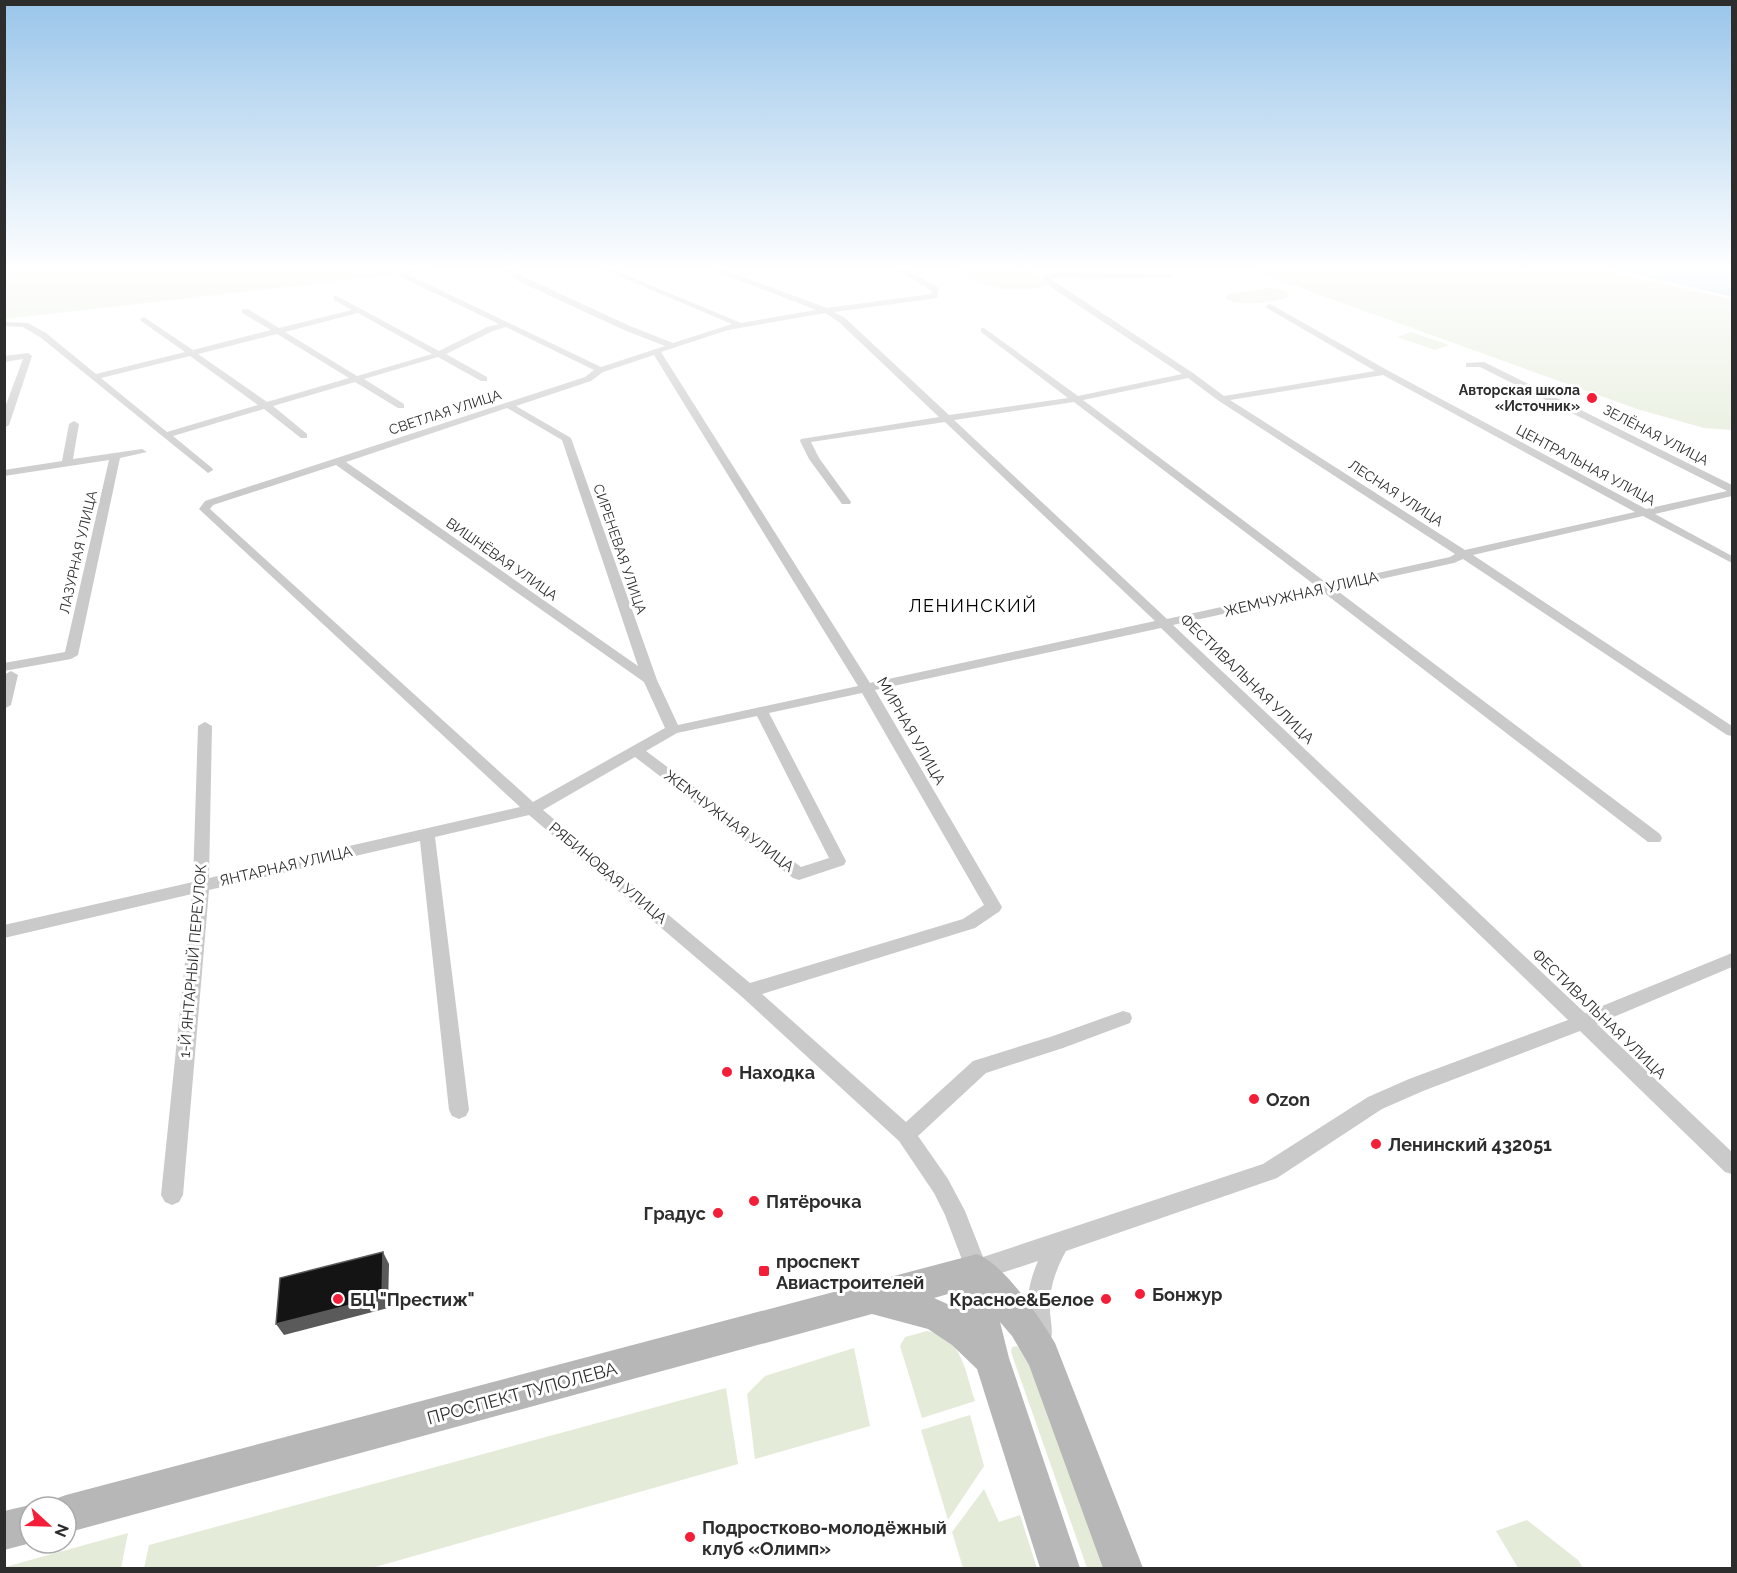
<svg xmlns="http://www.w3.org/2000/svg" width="1737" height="1573" viewBox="0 0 1737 1573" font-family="Raleway,sans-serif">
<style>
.green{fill:#e4ecd9}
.water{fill:#c3dfee}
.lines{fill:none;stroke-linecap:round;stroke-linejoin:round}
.minor{fill:#cacaca;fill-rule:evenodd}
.secondary{fill:#b7b7b7;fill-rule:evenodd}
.shaded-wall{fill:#5a5a5a}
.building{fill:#141414;stroke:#5a5a5a;stroke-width:1.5}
.poi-dot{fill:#f41e38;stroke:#fff;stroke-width:2}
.labels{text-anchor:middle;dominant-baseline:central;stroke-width:6;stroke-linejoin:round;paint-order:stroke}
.far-poi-label{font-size:14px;font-weight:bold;fill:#2d2d2d;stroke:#fff;text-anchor:end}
.far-street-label{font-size:14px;fill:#2d2d2d;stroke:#fff}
.street-label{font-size:15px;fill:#2d2d2d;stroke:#fff}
.quarter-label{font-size:18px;letter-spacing:1.5px;fill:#000;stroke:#fff}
.near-poi-label{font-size:18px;font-weight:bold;fill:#2d2d2d;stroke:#fff;text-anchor:start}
.near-street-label{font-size:18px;fill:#2d2d2d;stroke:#fff}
</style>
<rect width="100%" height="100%" fill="#fff"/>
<path class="green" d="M5 267H463L5 319Z
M919 267C953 267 1018 262 1048 278V285C1026 292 999 292 978 281 971 278 965 272 957 270 944 267 932 273 919 267Z
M1242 267H1590L1732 299V430L1704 428 1637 409Z
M1269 288 1285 290 1290 296C1276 303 1238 307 1225 298L1228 294Z
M1411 332 1449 345 1435 350 1397 337Z
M927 1331C963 1337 965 1372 975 1401L922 1418 900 1346 905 1337Z
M1017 1346 1031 1360 1108 1568H1087L1011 1352 1012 1347Z
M854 1348 870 1426 755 1459 747 1394 765 1376Z
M726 1388 738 1464 372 1568H144L149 1545Z
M970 1415 984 1466 948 1520 921 1430Z
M984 1489 999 1522 1020 1515 1037 1568H963L952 1532Z
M1527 1520 1578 1560 1583 1568H1518L1496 1531Z
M128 1533 121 1568H5V1567Z"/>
<path class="water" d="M1603 267H1732V297Z"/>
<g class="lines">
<path class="minor" d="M501 267H509L524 277 630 326 673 343 732 324 597 267H607L741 323 816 310 705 267H716L827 308 931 294 932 291 892 267H901L939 288 937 298 834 312 845 318 949 415 1068 398 981 332V328H984L1078 396 1182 374 1049 286 1043 277 1057 272 1169 274 1172 278H1052L1055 282 1193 373 1224 396 1375 371 1267 308 1266 306 1270 304 1387 370 1646 509 1727 491 1480 367H1466V363L1484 362 1732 485V496L1655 514 1732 556V563L1643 516 1473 555 1732 726V736L1727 735 1463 559 1454 563 1335 589 1660 834 1662 838 1660 842H1648L1323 592 1173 625 1585 1013 1732 953V967L1597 1024 1732 1152V1174L1725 1172 1580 1031 1423 1091 1382 1109 1277 1178 1066 1251C1055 1271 1049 1289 1050 1312 1051 1324 1054 1334 1049 1345L1041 1349 1033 1345C1022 1319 1027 1286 1038 1261L977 1281 969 1278 945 1215 934 1193 899 1141 741 996 529 815 435 837 469 1110 466 1116 459 1119 452 1116 449 1110 420 841 209 890 183 1195 179 1202 172 1205 165 1202 161 1195 192 894 4 938V925L193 882 198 726 205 722 212 726 209 878 520 807 199 509 205 501 585 377 594 370 506 327 493 331 446 354 487 377V381H481L438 357 364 379 404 404V408H398L355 382 273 406 307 434V438H301L264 409 173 436 212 468 213 470 208 473 40 337 23 327 4 326V322L28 323 46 333 96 374 185 352 141 321 140 319 144 317 193 350 271 330 242 313V309H248L279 328 352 310 334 300V296H337L439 351 487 327 499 324 401 277V273L410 269 414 271 409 275 601 367 665 346 624 330 518 281ZM358 313 432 354 357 376 285 332ZM825 313 839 322 939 417 801 439 800 441 809 459 842 504H850L851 502 819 458 811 442 945 422 1155 621 870 683 661 352 728 330ZM277 334 349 378 267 402 198 354ZM654 355 858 686 678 725 657 680 571 438 516 406 591 381 603 372ZM190 356 258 405 167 432 101 378ZM1383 375 1635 512 1465 550 1230 400ZM1188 378 1219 401 1455 554 1450 557 1328 584 1083 400ZM1074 402 1316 586 1167 619 954 420ZM507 408 562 440 638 666 346 462ZM336 465 644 682 665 728 533 802 210 509 213 505ZM1161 628 1568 1020 1409 1079 1368 1097 1263 1164 983 1257 965 1211 948 1179 918 1136 986 1073 1063 1048 1130 1023 1132 1018 1130 1013 1123 1011 1053 1036 973 1061 906 1122 762 994 975 928 1000 911 1002 907 875 690ZM862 693 984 905 963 919 750 983 543 810 635 757 793 878 799 880 844 865 846 861 769 713ZM757 716 829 858 801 867 646 751 677 733Z
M28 353 32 356 9 425 4 428V410L23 359 4 362V356Z
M74 421 79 424 73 459 142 449 147 452 120 458 78 655 71 659 4 671V663L65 652 109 460 4 476V470L62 461 69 424Z
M11 671 18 675 11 705 4 709V675Z"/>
<path class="secondary" d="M977 1254C1005 1265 1039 1317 1055 1343L1143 1568H1103L1029 1365 1012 1336 1000 1322 1009 1358 1080 1568H1040L977 1369 952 1345 928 1329 872 1314 66 1533V1507H50L52 1500 66 1495ZM962 1290 965 1312 934 1298Z
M30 1505 36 1507H30L31 1543 4 1550V1511Z"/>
</g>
<path class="shaded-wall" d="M383 1252 389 1264 388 1308 284 1335 276 1324Z"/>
<path class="building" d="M383 1252 382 1297 276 1324 280 1278Z"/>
<linearGradient id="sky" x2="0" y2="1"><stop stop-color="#99c5ea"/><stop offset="0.55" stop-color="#fff"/><stop offset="1" stop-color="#fff" stop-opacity="0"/></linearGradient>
<rect width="1737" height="488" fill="url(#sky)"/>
<g class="poi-dot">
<circle cx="1592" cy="398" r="6"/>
<circle cx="727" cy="1072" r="6"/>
<circle cx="1254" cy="1099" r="6"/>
<circle cx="1376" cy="1144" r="6"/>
<circle cx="754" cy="1201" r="6"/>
<circle cx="718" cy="1213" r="6"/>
<rect x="758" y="1265" width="12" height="12" rx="3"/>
<circle cx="1140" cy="1294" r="6"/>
<circle cx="338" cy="1299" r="6"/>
<circle cx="1106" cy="1299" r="6"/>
<circle cx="690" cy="1537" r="6"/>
</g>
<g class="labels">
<g class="far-poi-label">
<text x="1580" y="390">Авторская школа<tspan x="1580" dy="16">«Источник»</tspan></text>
</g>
<g class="far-street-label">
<text transform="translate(445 412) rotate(-18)">СВЕТЛАЯ УЛИЦА</text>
<text transform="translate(1656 435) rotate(27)">ЗЕЛЁНАЯ УЛИЦА</text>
<text transform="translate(1586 465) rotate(28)">ЦЕНТРАЛЬНАЯ УЛИЦА</text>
<text transform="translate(1396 493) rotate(33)">ЛЕСНАЯ УЛИЦА</text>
<text transform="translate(620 549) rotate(71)">СИРЕНЕВАЯ УЛИЦА</text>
<text transform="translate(78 552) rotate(-77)">ЛАЗУРНАЯ УЛИЦА</text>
<text transform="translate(502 559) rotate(35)">ВИШНЁВАЯ УЛИЦА</text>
</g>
<g class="street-label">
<text transform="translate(1301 594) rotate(-13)">ЖЕМЧУЖНАЯ УЛИЦА</text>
<text transform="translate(1247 679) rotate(44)">ФЕСТИВАЛЬНАЯ УЛИЦА</text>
<text transform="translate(911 731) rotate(60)">МИРНАЯ УЛИЦА</text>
<text transform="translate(729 821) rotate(37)">ЖЕМЧУЖНАЯ УЛИЦА</text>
<text transform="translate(286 866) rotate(-13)">ЯНТАРНАЯ УЛИЦА</text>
<text transform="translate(608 873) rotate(40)">РЯБИНОВАЯ УЛИЦА</text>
<text transform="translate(193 961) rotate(-85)">1-Й ЯНТАРНЫЙ ПЕРЕУЛОК</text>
<text transform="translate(1599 1014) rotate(44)">ФЕСТИВАЛЬНАЯ УЛИЦА</text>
</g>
<g class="quarter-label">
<text x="973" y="605">ЛЕНИНСКИЙ</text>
</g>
<g class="near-poi-label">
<text x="739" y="1072">Находка</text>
<text x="1266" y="1099">Ozon</text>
<text x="1388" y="1144">Ленинский 432051</text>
<text x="766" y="1201">Пятёрочка</text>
<text x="706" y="1213" text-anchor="end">Градус</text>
<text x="776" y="1261">проспект<tspan x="776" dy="21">Авиастроителей</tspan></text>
<text x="1152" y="1294">Бонжур</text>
<text x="350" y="1299">БЦ "Престиж"</text>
<text x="1094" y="1299" text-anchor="end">Красное&amp;Белое</text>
<text x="702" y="1527">Подростково-молодёжный<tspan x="702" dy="21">клуб «Олимп»</tspan></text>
</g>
<g class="near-street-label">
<text transform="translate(522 1393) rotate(-15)">ПРОСПЕКТ ТУПОЛЕВА</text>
</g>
</g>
<rect width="1737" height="1573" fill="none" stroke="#2d2d2d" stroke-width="12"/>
<g transform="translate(48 1525) rotate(112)"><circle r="28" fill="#ffffff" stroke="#ababab" stroke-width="1.5"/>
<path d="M0-4.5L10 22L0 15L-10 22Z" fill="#f41e38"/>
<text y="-9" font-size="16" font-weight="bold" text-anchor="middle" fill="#2d2d2d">N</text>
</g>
</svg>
